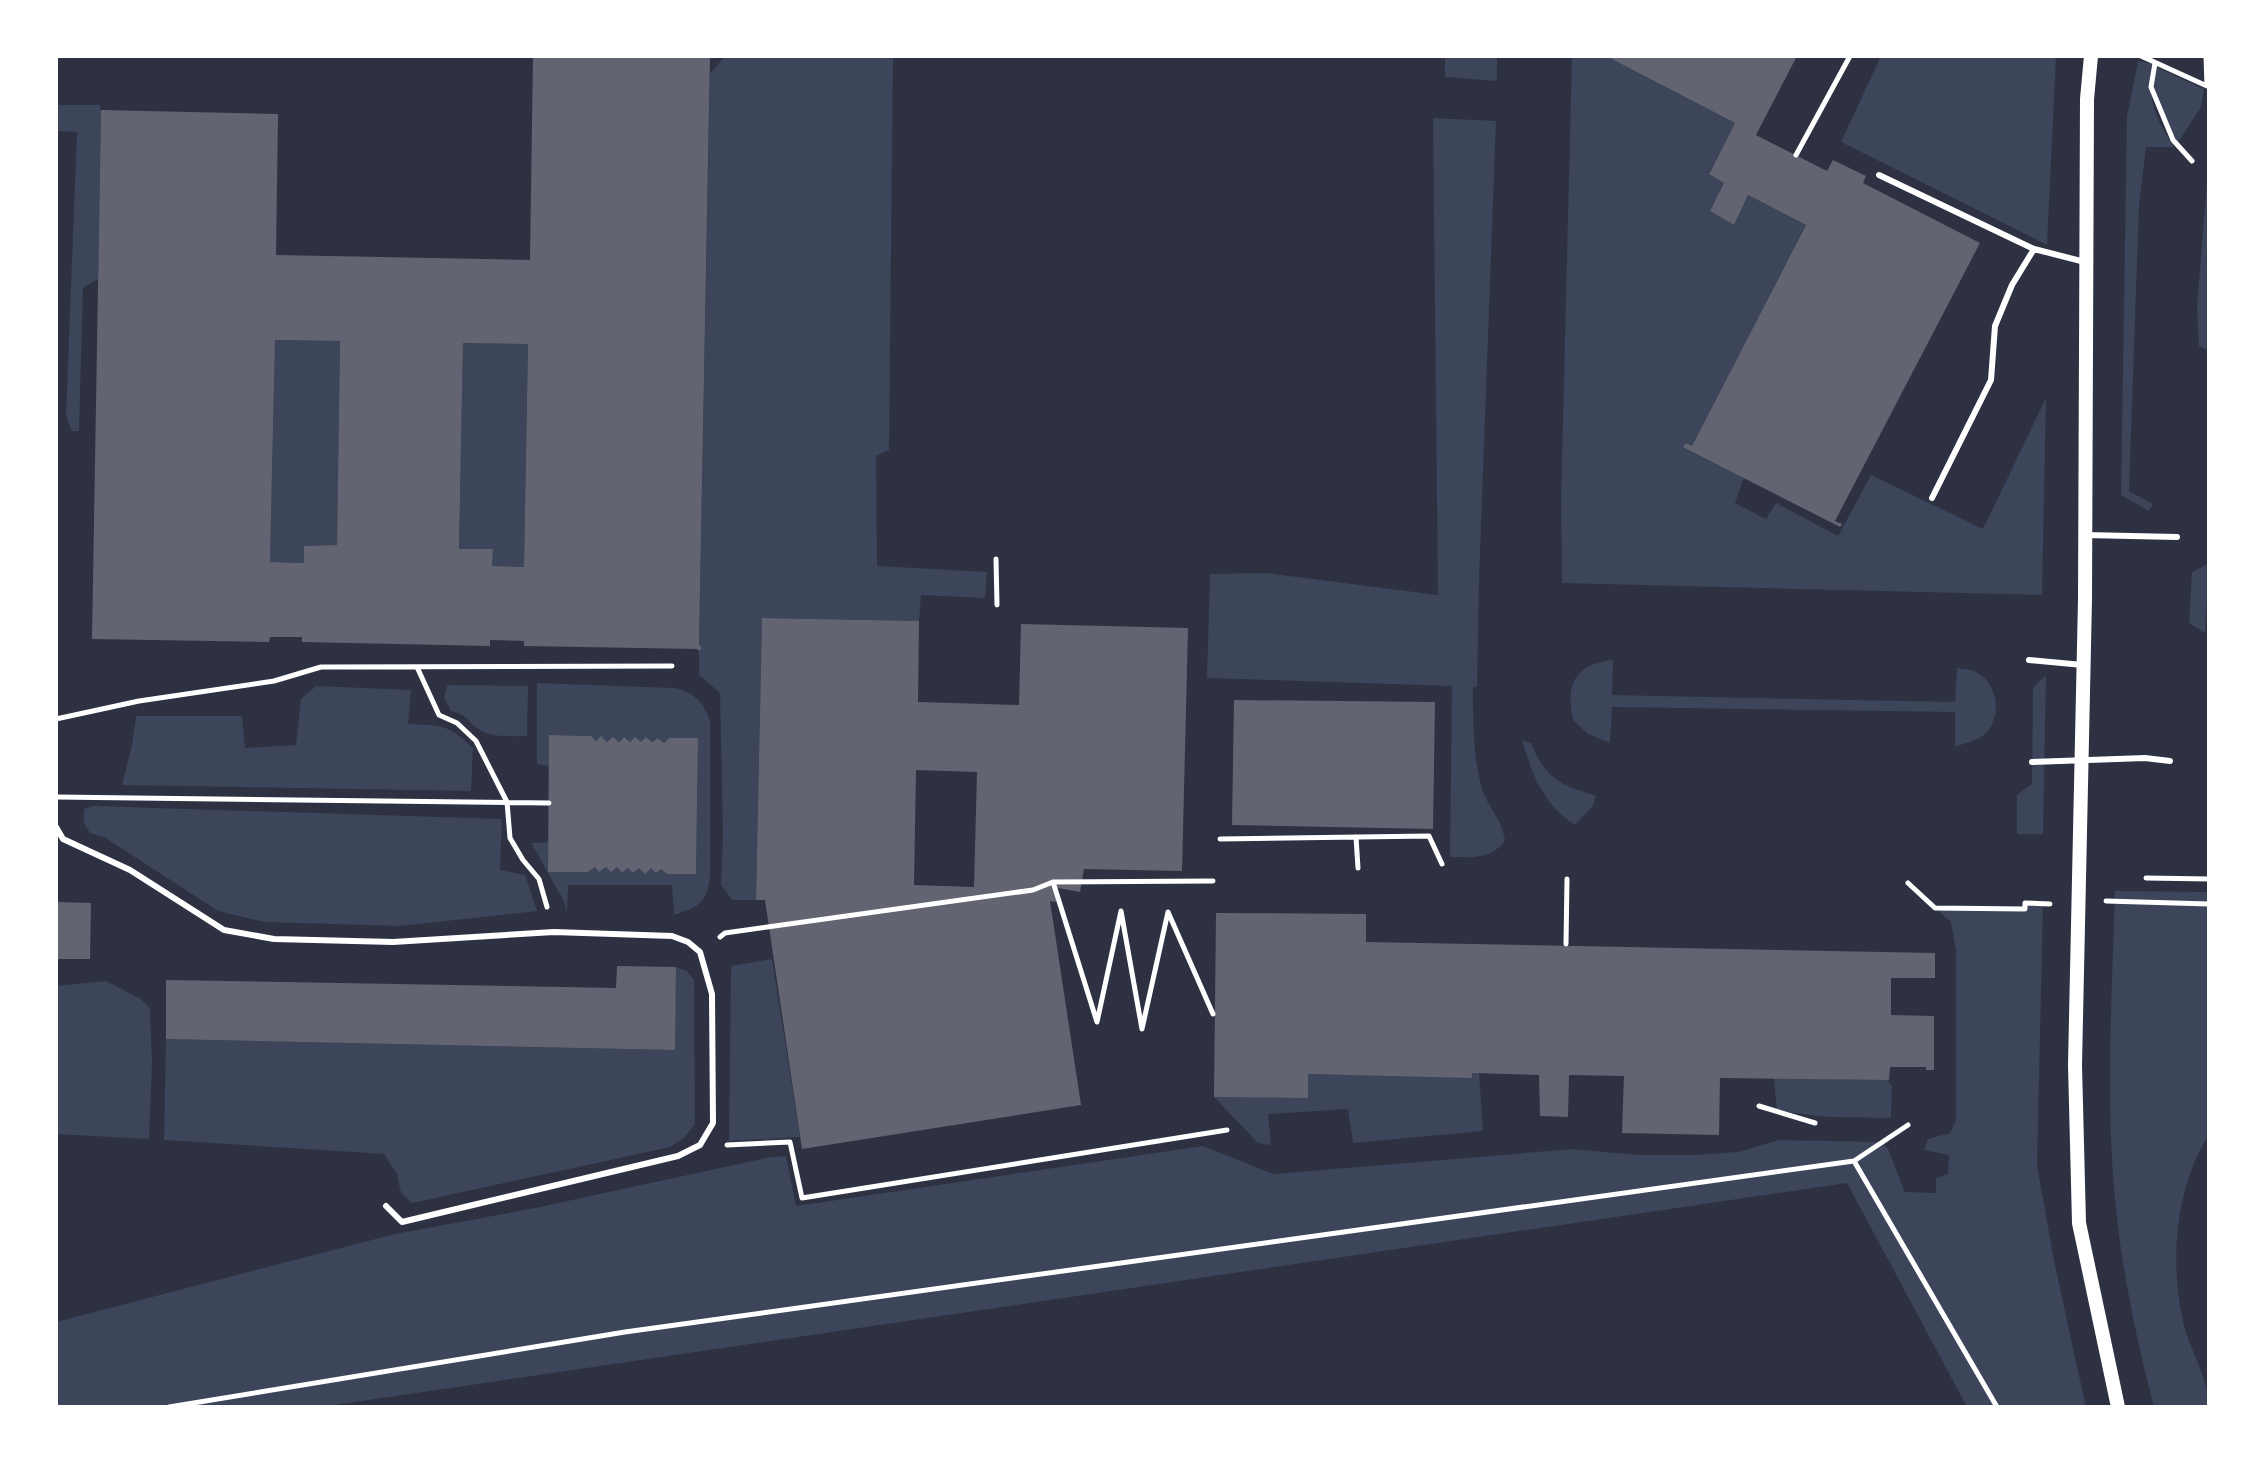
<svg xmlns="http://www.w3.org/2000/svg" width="2265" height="1463" viewBox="0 0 2265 1463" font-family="'Space Grotesk',sans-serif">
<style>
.green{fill:#3c4559}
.building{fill:#626471;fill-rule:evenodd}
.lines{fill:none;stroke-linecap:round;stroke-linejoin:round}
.path{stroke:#fff;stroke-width:5}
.service{stroke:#fff;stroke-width:6}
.tertiary{stroke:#fff;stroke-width:14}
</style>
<rect width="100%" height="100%" fill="#2d3142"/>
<path class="green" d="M725 56H893L889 450 876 456 877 566 987 572 985 598 921 595 919 621 762 618 756 900H732L721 885 723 834 720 693 699 675V651L702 648 699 645 710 74Z
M1445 56H1497V81L1445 77Z
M1572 56H1606L1735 123 1709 173 1724 183 1710 211 1734 224 1748 195 1806 225 1692 446 1686 443 1684 447 1744 477 1735 503 1766 519 1776 503 1838 536 1871 475 1983 529 2046 398 2042 595 1562 583 1561 500Z
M1881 56H2056L2047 245 1841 142Z
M2138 61 2152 64C2146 97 2156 120 2174 147H2146L2139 205 2129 491 2153 504 2149 511 2121 495 2127 116Z
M2156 67 2204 89 2201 107 2177 144 2153 87Z
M56 105H100L101 112 98 279 83 288 79 431H72L66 416 77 132 56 131Z
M1433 118 1496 121 1479 580 1477 687H1473C1473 721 1473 756 1482 789 1488 807 1503 821 1505 841 1490 860 1472 857 1450 857L1452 686 1207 678 1210 574 1266 573 1438 595Z
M2209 154V351L2199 346 2197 308Z
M275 340 340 341 337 545 304 546V563L270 562Z
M463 343 528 344 524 567 492 566 493 550 459 549Z
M2209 563V601L2207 602 2205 633 2189 623 2192 572Z
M1613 660 1612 695 1955 702 1957 668C1963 669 1970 669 1976 672 1998 683 2003 717 1985 734 1976 741 1965 743 1955 747V712L1612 707 1610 743 1588 734 1573 720C1565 684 1575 664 1613 660Z
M2046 675 2043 834H2017V795L2032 784 2033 688Z
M537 683 675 688C694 693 703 701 710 720V877C707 904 698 907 674 915L672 885H568L567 913 564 901 531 843 548 842V872H588L595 867 599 872 606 867 611 872 617 867 622 873 628 868 633 873 639 868 645 873 651 868 661 869 667 874H696L698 739 669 738 664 743 658 738 652 742 646 737 641 742 635 737 630 742 624 737 619 742 613 737 607 742 601 737 596 741 591 736 550 735 549 766 537 764Z
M447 685 528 686 527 736C513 736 495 738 482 731 468 724 470 715 451 711L444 697Z
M316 686 411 690 408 724C443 726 446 723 473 748L471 791 122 785 132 745 136 716H242L245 748 296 745 301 699Z
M1522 740 1531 743C1546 780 1560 784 1596 796L1593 806 1575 825C1543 804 1532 775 1522 740Z
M94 806 502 819 500 870 525 875 537 911 400 926 264 922 218 911 104 837 90 833 84 823V809Z
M2115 891 2209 892V1135C2175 1186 2169 1266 2184 1325 2191 1353 2209 1378 2209 1407H2154C2137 1342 2123 1276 2116 1209 2105 1104 2112 996 2115 891Z
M2025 903 2043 904 2037 1165 2054 1261 2086 1407H1967L1847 1183 321 1407H56V1322L395 1234 535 1208 771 1157 786 1156 796 1206 1203 1146 1273 1174 1573 1149 1637 1155H1695L1738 1152 1779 1140 1882 1142 1888 1149 1905 1192 1936 1193V1178L1948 1174 1949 1155 1924 1150 1928 1139 1950 1133 1956 1120V951L1951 922 1935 908 2024 909Z
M772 959 800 1137 729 1141 731 966Z
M676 967 687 971 694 980 695 1124 684 1138 670 1147 412 1203 401 1193 397 1174 384 1154 164 1140 166 1039 674 1050Z
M106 981 141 999 150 1008 152 1063 149 1139 56 1134V986Z
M1472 1073H1479L1483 1131 1353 1143 1348 1109 1268 1114 1271 1145 1258 1143 1214 1097H1308V1074L1472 1077Z
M1774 1078 1887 1080 1892 1086 1891 1118 1829 1117 1777 1111Z"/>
<path class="building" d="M533 56H710L699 645 702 648 699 651 697 649 524 646V641L490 640V646L302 642V637H270L269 642 92 639 101 110 278 114 276 255 530 260ZM275 340 340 341 337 545 304 546V563L270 562ZM463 343 528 344 524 567 492 566 493 549H459Z
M1606 56H1797L1756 135 1827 171 1833 160 1866 176 1863 183 1980 243 1835 521 1842 524 1840 527 1683 447 1686 443 1692 446 1806 225 1748 195 1734 225 1710 211 1724 183 1709 174 1735 123Z
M762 618 919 621 918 702 1019 705 1021 624 1188 628 1182 871 1084 869 1080 892 1058 888 1056 902 1050 901 1081 1105 802 1149 765 900H756ZM916 770 977 772 974 887 914 885Z
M1234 700 1435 702 1433 829 1232 825Z
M549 735 591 736 596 741 601 736 607 742 613 737 619 742 624 737 630 742 635 737 641 742 646 737 652 742 658 738 664 743 669 738H698L696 874H667L661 869 656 873 651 868 645 874 639 868 633 873 628 868 622 873 617 867 611 872 606 867 599 872 595 867 588 872H548Z
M56 902 91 903 90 959H56Z
M1216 913 1366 914V942L1935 953V978H1891V1015L1934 1016V1070H1926V1067H1890L1889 1080 1720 1078 1719 1135 1622 1133 1624 1076 1569 1075 1568 1117 1540 1116 1539 1075 1472 1073V1078L1308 1074V1098L1214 1097Z
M617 966 676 967 675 1050 166 1039V980L616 988Z"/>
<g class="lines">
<path class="path" d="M2141 56 2207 86 2206 56
M2155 63 2151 87 2173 140 2192 161
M1796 155 1850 56
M996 559 997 605
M417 667 439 715 457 723 476 741 507 802 510 838 523 860 539 879 547 907
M56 719 139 701 274 681 321 667 672 666
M56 797 549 803
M1356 837 1358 868
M1220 839 1429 836 1442 864
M2146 878 2209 879
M1053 882 1097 1022 1121 911 1142 1029 1168 912 1213 1014
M1908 883 1935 908 2025 909V903L2050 904
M2106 901 2209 904
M720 937 725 933 1033 890 1053 882 1213 881
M1566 944 1567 879
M1759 1106 1815 1123
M727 1145 790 1142 802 1198 1227 1130
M1854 1161 1908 1125
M169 1407 625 1332 1854 1161 1997 1407"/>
<path class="service" d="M1879 175 2034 249 2085 262
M1932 498 1991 380 1995 326 2012 285 2034 249
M2085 535 2177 537
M2029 660 2083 665
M2032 762 2145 758 2170 761
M56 827 63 839 130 870 224 930 274 939 393 942 554 932 672 936 688 942 700 952 712 994 713 1123 700 1145 678 1156 402 1222 386 1206"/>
<path class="tertiary" d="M2091 56 2087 99 2085 599 2075 1065 2079 1223 2118 1407"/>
</g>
<rect width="2265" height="1463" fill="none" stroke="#ffffff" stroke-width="116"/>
</svg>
